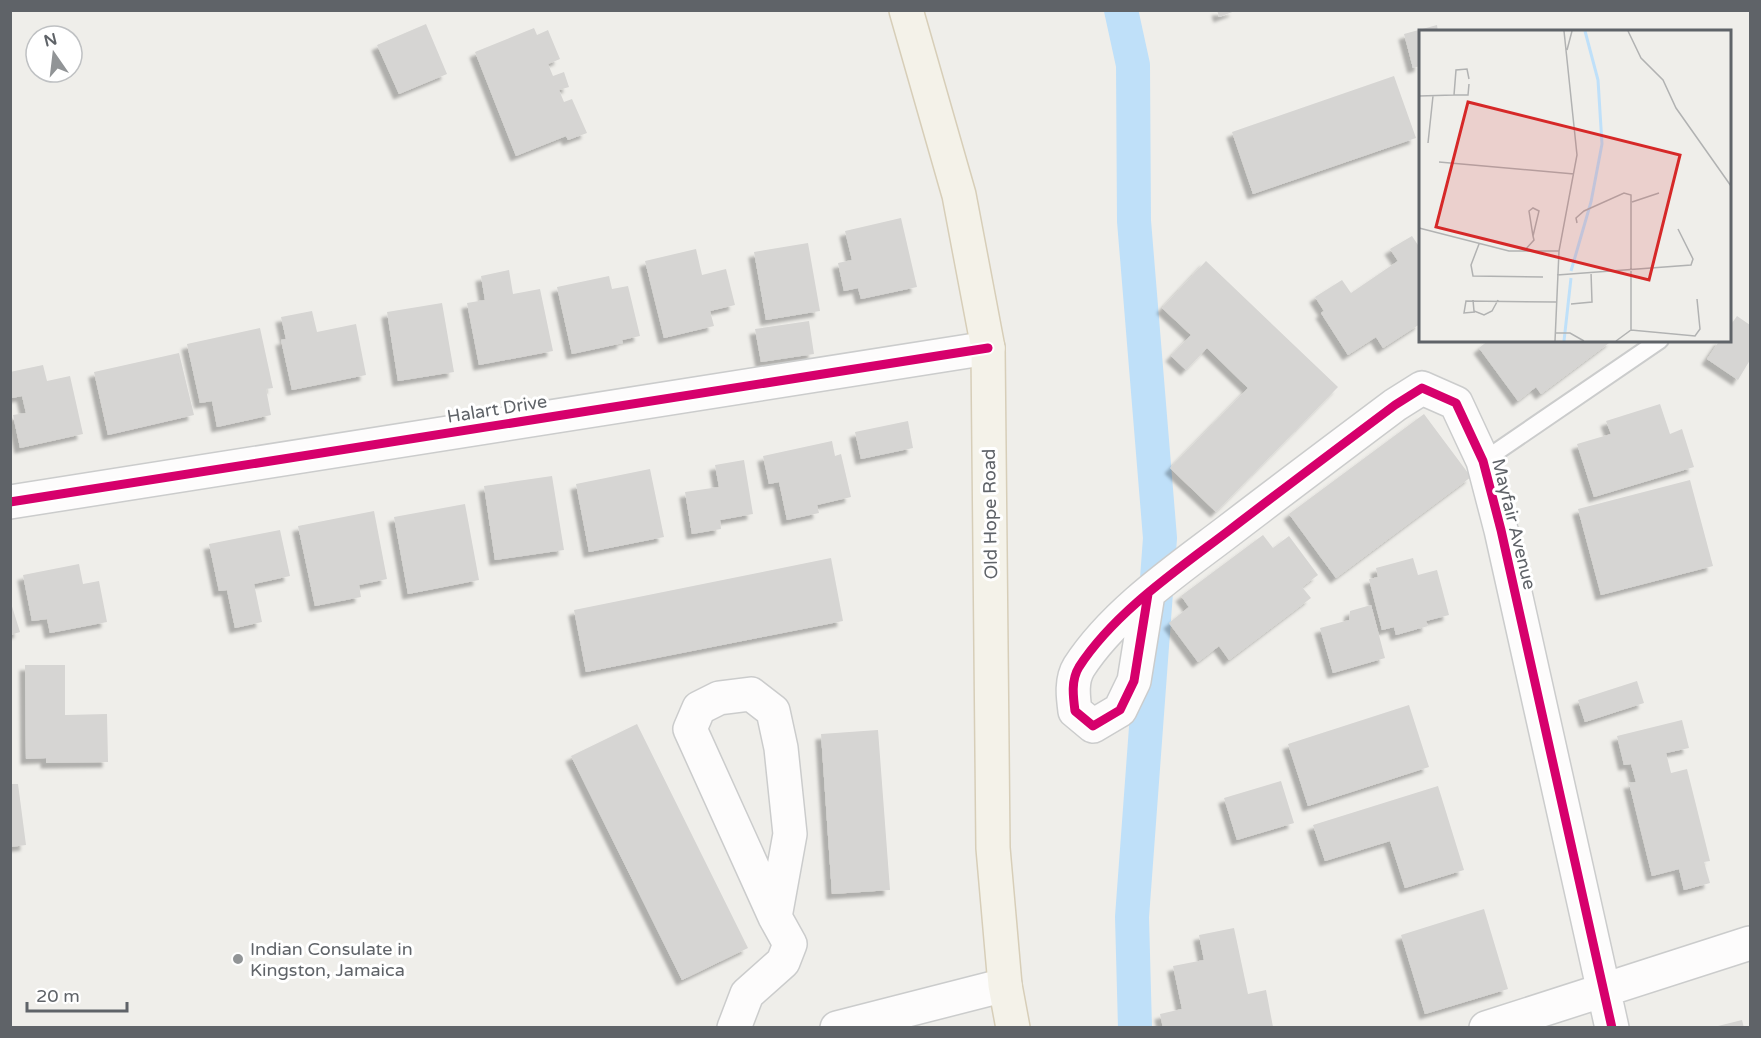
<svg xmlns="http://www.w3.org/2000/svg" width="1761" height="1038" viewBox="0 0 1761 1038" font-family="'Varela Round',sans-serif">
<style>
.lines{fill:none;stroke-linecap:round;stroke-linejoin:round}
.canal{stroke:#bfe0f9;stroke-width:34}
.building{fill:#d6d5d3;filter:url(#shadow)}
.lane-casing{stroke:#cbcccc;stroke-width:20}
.street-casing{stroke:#cbcccc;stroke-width:36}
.primary-casing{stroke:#d7ceb8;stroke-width:36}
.lane{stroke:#fdfcfc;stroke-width:16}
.street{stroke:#fdfcfc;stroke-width:33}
.primary{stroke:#f4f2e9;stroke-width:33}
.cycleway-casing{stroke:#fff;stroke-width:13}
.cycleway{stroke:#d6006c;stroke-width:9}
.poi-dot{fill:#919496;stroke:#fff;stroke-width:2}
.labels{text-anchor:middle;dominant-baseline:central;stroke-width:6;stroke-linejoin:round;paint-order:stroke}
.street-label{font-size:18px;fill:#5f6368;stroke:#fff}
.poi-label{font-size:18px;fill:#5f6368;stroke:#fff;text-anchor:start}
.inset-river{fill:none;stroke:#bfe0f9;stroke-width:3}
.inset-road{fill:none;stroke:#b1b2b2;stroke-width:1.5}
.view{fill:#d62828;fill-opacity:0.15;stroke:#d62828;stroke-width:3}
.inset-edge{fill:none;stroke:#5f6368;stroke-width:3}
</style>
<defs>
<filter id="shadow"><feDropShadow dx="-5.5" dy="5.5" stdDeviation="1.5" flood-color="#0004"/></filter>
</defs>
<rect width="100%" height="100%" fill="#efeeea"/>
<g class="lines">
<path class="canal" d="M1121 10 1133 65 1134 221 1160 538 1132 917 1135 1028"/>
</g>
<path class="building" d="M1217 10H1235V11L1219 17Z
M426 24 447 74 399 94 377 45Z
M1437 25 1438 32H1420V66L1413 68 1404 34Z
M534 28 537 35 548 30 560 59 548 64 553 76 564 72 569 87 559 90 564 102 572 99 587 133 568 140 566 136 516 156 475 52Z
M1394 76 1416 138 1253 194 1232 132Z
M901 218 917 287 861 299 858 288 844 291 838 263 852 260 845 231Z
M1412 236 1420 248V324L1383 348 1376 337 1348 355 1321 313 1324 311 1315 297 1342 280 1351 293 1398 261 1390 249Z
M808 243 820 311 766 320 754 252Z
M696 249 702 275 726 269 735 305 710 311 714 326 664 338 645 261Z
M1206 261 1338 387 1216 512 1170 468 1248 388 1207 348 1186 370 1171 356 1191 335 1162 308Z
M509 270 513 294 540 289 553 351 479 365 467 303 485 300 481 276Z
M609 276 612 289 628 286 640 336 622 340 623 343 572 354 557 287Z
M442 303 454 372 398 381 387 312Z
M312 311 317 332 356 324 366 375 292 390 281 340 286 339 281 317Z
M1737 316 1750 325V360L1738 380 1707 359 1720 340H1730V326Z
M809 321 814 354 761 362 755 329Z
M260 328 273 388 266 389 271 415 217 427 212 401 200 403 187 344Z
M1489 340H1613L1541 394 1536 387 1518 401 1479 348Z
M179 353 194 415 108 435 94 372Z
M43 365 47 381 70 376 83 434 20 448 13 415 26 413 22 396 12 398 10 372Z
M1660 404 1670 434 1682 429 1694 467 1594 497 1577 444 1611 434 1606 421Z
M1424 414 1471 477 1336 578 1289 514Z
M908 421 913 448 861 459 855 432Z
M832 441 835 456 841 454 851 497 817 505 819 513 787 520 779 482 769 484 763 456Z
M744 460 753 514 720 520 721 529 692 534 685 492 719 487 715 465Z
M650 469 664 537 589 552 576 484Z
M552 476 564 550 495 560 484 486Z
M1690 480 1713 566 1601 595 1578 509Z
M465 504 479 580 408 594 394 517Z
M374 511 387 579 359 585 361 597 315 606 298 526Z
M280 530 290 576 254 584 262 622 235 628 227 590 219 591 209 544Z
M1263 535 1273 548 1289 536 1318 575 1302 587 1311 598 1229 660 1219 646 1198 662 1169 623 1189 607 1181 596Z
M831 558 843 621 586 672 574 610Z
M1413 558 1418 575 1437 570 1449 615 1426 621 1428 626 1396 635 1394 627 1382 630 1369 579 1378 577 1376 568Z
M79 564 83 584 99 581 107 622 50 633 47 619 32 621 23 575Z
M10 600 20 632 10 635Z
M1371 605 1385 658 1333 673 1320 628 1349 620 1350 611Z
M25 665H65V715L107 714 108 762 46 763V758L26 759Z
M1637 681 1644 703 1585 722 1578 700Z
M1409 705 1429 767 1308 806 1288 744Z
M1682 720 1689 748 1666 753 1671 773 1687 769 1710 861 1704 862 1710 883 1684 890 1679 869 1652 876 1629 783 1636 782 1631 764 1624 765 1617 736Z
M637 724 748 948 682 980 571 756Z
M878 730 890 890 832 894 821 734Z
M1281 781 1294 823 1237 840 1224 798Z
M10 784H18L26 845 10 847Z
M1438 786 1464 870 1405 888 1390 841 1325 861 1313 825Z
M1484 909 1508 989 1425 1014 1401 935Z
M1234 928 1248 994 1266 990 1273 1027 1163 1028 1160 1014 1182 1009 1173 966 1204 960 1199 935Z
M1742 1020 1744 1028H1715L1714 1027Z"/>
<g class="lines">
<defs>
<path id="lane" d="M1483 461 1660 340"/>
<path id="street" d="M10 502 988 348
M1148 594 1134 681 1120 710 1093 726 1075 711C1073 696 1071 680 1079 667 1114 613 1177 570 1227 532 1283 489 1339 447 1395 405L1422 388 1456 403 1483 461 1501 530 1612 1028
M734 1028 747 994 783 962 790 944 775 917 690 729 699 708 719 698 751 694 773 711 781 748 790 834 775 917
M837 1028 1005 985
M1486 1028 1750 943"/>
<path id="primary" d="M906 10 959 195 988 348 993 848 1005 985 1013 1028"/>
</defs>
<use href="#lane" class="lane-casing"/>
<use href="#street" class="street-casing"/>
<use href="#primary" class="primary-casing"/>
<use href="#lane" class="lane"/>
<use href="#street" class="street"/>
<use href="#primary" class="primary"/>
<defs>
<path id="cycleway" d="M10 502 988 348
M1148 594 1134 681 1120 710 1093 726 1075 711C1073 696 1071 680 1079 667 1114 613 1177 570 1227 532 1283 489 1339 447 1395 405L1422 388 1456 403 1483 461 1501 530 1612 1028"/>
</defs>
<use href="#cycleway" class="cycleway-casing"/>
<use href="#cycleway" class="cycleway"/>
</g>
<circle class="poi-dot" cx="238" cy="959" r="6"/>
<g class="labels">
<g class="street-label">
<text transform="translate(497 409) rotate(-9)">Halart Drive</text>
<text transform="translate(990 514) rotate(-91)">Old Hope Road</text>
<text transform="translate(1514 524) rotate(76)">Mayfair Avenue</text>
</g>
<g class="poi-label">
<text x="250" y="949">Indian Consulate in<tspan x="250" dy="21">Kingston, Jamaica</tspan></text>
</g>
</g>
<g transform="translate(1419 30)">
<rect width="312" height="312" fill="#efeeea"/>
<path class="inset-river" d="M152 241 172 172 183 114 179 50 166 1M145 311 152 248"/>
<path class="inset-road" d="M209 1 222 28 244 50 257 78 312 156M148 20 153 1M50 49 48 39 37 40 35 65H49L50 54M0 66 35 65M9 113 14 66M20 132 155 144M213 172 240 163M158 193 157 188 165 181 205 163 212 165V300M0 198 90 221H140M60 214 52 235 54 246 124 247M105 221 115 210 114 206 110 181 114 178 120 181 114 206M138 245 272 235 274 229 259 199M54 270 55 281 65 285 73 281 79 270M152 274 173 272 172 242M56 282 45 283 47 271 137 272M136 303H151L165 311M136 311 140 221 158 125 145 1M197 311 212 300 276 306 281 299 278 269"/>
<path class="view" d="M49 72 261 125 230 250 17 197Z"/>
<rect width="312" height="312" class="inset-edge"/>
</g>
<rect width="1761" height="1038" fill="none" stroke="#5f6368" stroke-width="24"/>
<g transform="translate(54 54) rotate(346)"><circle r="28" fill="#ffffff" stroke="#bfc1c3" stroke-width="1.5"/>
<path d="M0-4.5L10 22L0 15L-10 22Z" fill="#919496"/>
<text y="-9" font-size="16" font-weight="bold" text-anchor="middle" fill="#5f6368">N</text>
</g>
<path d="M27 1002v9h100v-9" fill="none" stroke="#5f6368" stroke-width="3"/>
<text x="36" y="1002" font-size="18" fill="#5f6368" stroke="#ffffff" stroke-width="4.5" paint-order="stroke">20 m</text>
</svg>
